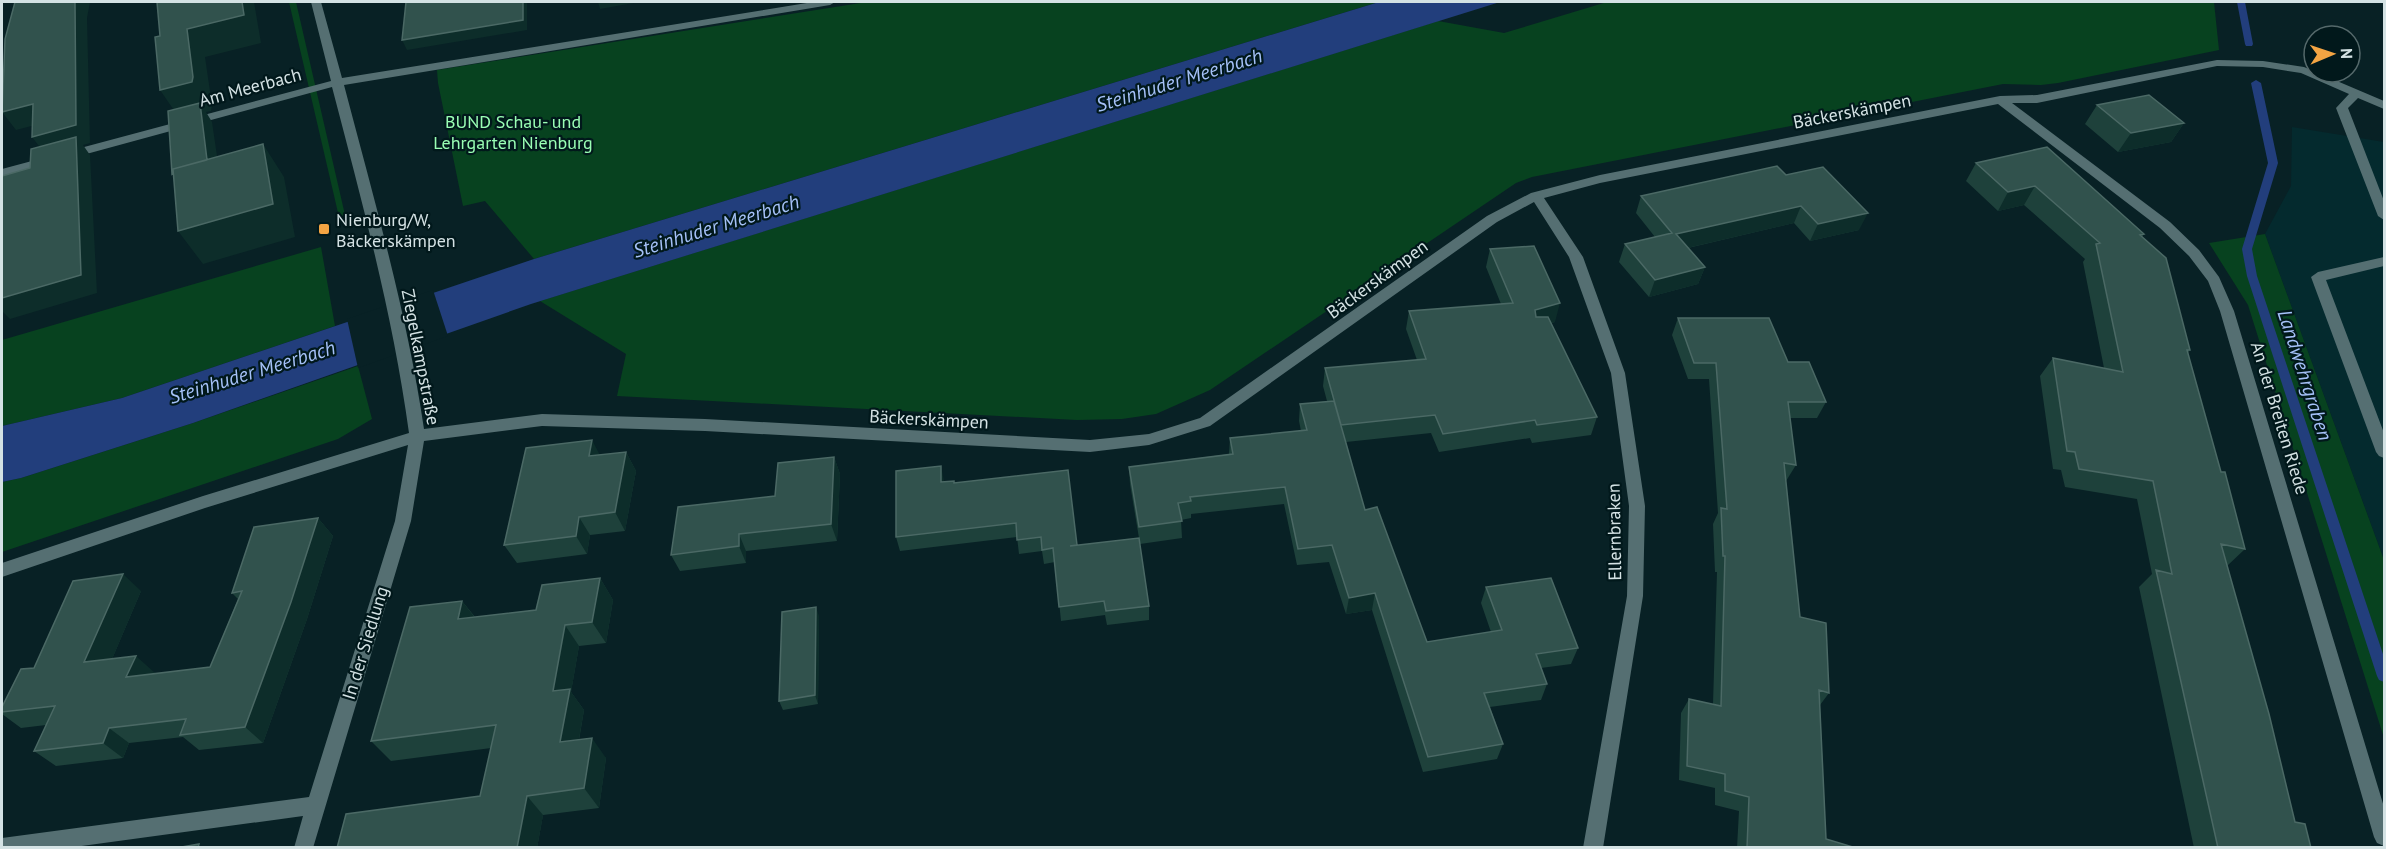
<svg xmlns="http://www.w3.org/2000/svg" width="2386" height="849" viewBox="0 0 2386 849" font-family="'PT Sans',sans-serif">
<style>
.built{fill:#042a2e}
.green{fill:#07421f}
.water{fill:#223e7c}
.pier{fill:#082125}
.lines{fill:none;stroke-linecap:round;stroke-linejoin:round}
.stream{fill:#223e7c;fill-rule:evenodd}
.minor{fill:#556f72;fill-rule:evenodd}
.wall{fill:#1e413b}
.shaded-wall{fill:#0d2d2a}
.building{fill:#31524d;stroke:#4b6965;stroke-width:1.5}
.poi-dot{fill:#f3a443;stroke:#01181b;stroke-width:2}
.labels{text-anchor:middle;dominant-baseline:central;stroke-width:4.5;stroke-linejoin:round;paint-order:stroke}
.street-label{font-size:18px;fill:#d4e2e4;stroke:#01181b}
.park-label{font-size:18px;fill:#99feb4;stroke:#01181b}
.poi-label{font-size:18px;fill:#d4e2e4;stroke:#01181b;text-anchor:start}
.water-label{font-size:20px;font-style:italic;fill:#a5c1f8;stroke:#01181b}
</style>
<rect width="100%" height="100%" fill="#082125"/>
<path class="built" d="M2292 127 2384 142V560L2265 234 2291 186Z"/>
<path class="green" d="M289 2H296L345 215 339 217Z
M867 2H1379L534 259 485 201 463 206 438 83 437 70Z
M1607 2H2214L2219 50 2058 83 2041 85 2003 84 1532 177 1516 183 1210 390 1156 414 1122 419 1077 420 617 396 626 354 540 301 1438 21 1504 33Z
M2265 234 2384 560V738L2248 305 2209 243Z
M321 247 335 326 122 398 2 426V340Z
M358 366 372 419 338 439 2 552V482L21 478 193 423Z"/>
<path class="water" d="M1379 2H1500L531 304 193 423 21 478 2 482V426L122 398 534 259Z"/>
<path class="pier" d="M433 290 448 336 358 368 347 319Z"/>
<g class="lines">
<path class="stream" d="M2237 2H2245L2253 44 2252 46H2246L2245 44Z
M2256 80 2261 83 2278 163 2252 249 2257 276 2384 657V682L2379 680 2377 676 2247 276 2242 249 2268 163 2251 83Z"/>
<path class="minor" d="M311 2H321L342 78 813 2H835L830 5 344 85C374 199 407 313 424 429L542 414 705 419 1090 440 1149 434 1200 418 1487 216 1531 193 1600 175 1959 104 2000 96 2037 95 2217 60 2263 61 2304 67 2384 101V109L2358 98 2348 108 2384 201V220L2378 216 2336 108 2349 94 2301 73 2263 67 2217 66 2037 103H2012L2170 222 2199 250 2219 277 2234 311 2384 807V846L2377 843 2374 837 2220 311 2208 281 2189 256 2160 228 1998 104 1600 183 1544 198 1583 257 1625 373 1645 506 1643 596 1603 848H1583L1627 596 1629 506 1611 373 1569 257 1534 202 1497 222 1210 426 1149 445 1090 452 705 431 542 426 424 441 411 521 313 848H294L303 816 67 848H2V838L309 797 395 521 408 445 205 508 2 577V563L203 496 409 433C393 315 362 202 332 87L2 177V169L331 81Z
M2384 257V266L2326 280 2384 433V458L2379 456 2376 452 2311 277 2318 272Z"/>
</g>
<path class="wall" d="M2097 105 2184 123 2171 142 2118 152 2085 124Z
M2047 147 2144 234 2142 237 2190 350 2188 353 2221 472 2245 549 2227 566 2295 822 2311 848H2194L2139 587 2152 574 2137 499 2065 487 2061 470 2053 469 2040 376 2053 358 2104 368 2083 262 2085 259 2024 205 1998 211 1966 181 1976 163Z
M1786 175 1859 230 1810 241 1794 223 1688 248 1705 267 1698 284 1649 297 1619 262 1625 244 1655 237 1636 213 1641 196Z
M1490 249 1555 322 1551 323 1597 417 1591 435 1532 443 1530 438 1439 452 1431 433 1346 442 1365 510 1427 642 1491 632 1481 603 1486 587 1578 648 1571 664 1541 668 1547 684 1541 700 1490 707 1503 744 1497 759 1423 772 1372 610 1346 614 1329 562 1297 565 1284 504 1191 514V518L1181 520 1182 538 1140 544 1130 484 1129 467 1229 454 1230 438 1301 431 1299 421 1300 404 1327 401 1323 386 1325 368 1417 360 1406 329 1409 311 1501 304 1486 267Z
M1678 318 1788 362 1826 402 1817 418H1790L1796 465 1786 481 1800 617 1829 693 1820 705 1826 839 1856 848H1737L1739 811 1715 805V788L1679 780 1681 713 1689 699 1713 704 1717 572H1715L1713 524 1718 513 1709 379H1688L1672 335Z
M626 452 636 471 625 531 590 535 587 554 517 563 504 545 600 455Z
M834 457 840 474 837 541 746 551V563L680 571 671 555 775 496Z
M954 483 1077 545 1149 606V620L1107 625 1105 615 1061 621 1055 562 1044 564 1042 551 1019 554 1017 537 900 551 896 537Z
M318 518 333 536 307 619 263 743 199 750 183 737 129 743 123 758 56 766 34 751 46 725 21 728 2 714V707L34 668 141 591 112 659 155 673 154 674 210 667 238 599 232 593Z
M600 578 613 600 606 643 579 646 571 692 584 710 579 740 606 758 599 808 543 815 537 848H337L480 796 491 748 391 761 371 741 462 601 475 617 536 610Z
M819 616 818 704 783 710 779 701Z"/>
<path class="shaded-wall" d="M75 2H90L87 18 90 143 83 145 90 155 97 293 10 319 2 311V298L46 155 32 137Z
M242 2H254L261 43 205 57 212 105 211 111 206 112 212 122 221 183 186 193 172 174 180 119 160 90 187 29Z
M523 2H527V30L407 50 402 40Z
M598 2H639L600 9Z
M33 104 47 122 16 130 2 112Z
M2184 123 2171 142 2118 152 2131 133Z
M263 144 284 177 295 237 203 264 178 231Z
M2035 186 2024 205 1998 211 2008 192Z
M1801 206 1794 223 1670 252 1676 234Z
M1868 213 1859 230 1810 241 1818 224Z
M1705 267 1698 284 1649 297 1655 280Z
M1560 303 1555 322 1531 328 1535 310Z
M592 440 602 459 589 456Z
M626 452 636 471 625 531 615 512Z
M834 457 840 474 837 541 831 524Z
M941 466 944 481 945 497 941 482Z
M579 517 590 535 587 554 576 536Z
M318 518 333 536 307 619 263 743 245 727Z
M739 534 746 551V563L739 546Z
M123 574 141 591 104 678 84 662Z
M600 578 613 600 606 643 592 622Z
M1375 593 1372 610 1346 614 1349 598Z
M462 601 479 623 458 619Z
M816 607 819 616 818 704 815 695Z
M565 625 579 646 571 692 584 710 575 762 560 742 553 691Z
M136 656 155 673 145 694 126 677Z
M109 728 129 743 123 758 103 743Z
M592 738 606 758 599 808 584 788Z
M527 796 543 815 537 848H517Z"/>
<path class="building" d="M15 2H75L76 125 32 137 33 104 2 112 5 39Z
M157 2H242L244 15 187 29 193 77 192 82 160 90 155 37 160 36Z
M406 2H523V20L402 40Z
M2149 95 2184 123 2131 133 2097 105Z
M200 103 207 160 173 169V173L172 174 168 111Z
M76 137 81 275 2 298V176L30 168 31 149Z
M263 144 273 204 178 231 173 169Z
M2047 147 2144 234 2140 235 2166 258 2190 350H2187L2221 472H2225L2245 549 2221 544 2269 714 2295 822 2305 824 2311 848H2218L2156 570 2172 574 2153 481 2079 469 2075 452 2067 451 2053 358 2123 372 2096 244 2100 243 2035 186 2008 192 1976 163Z
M1777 166 1786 175 1823 167 1868 213 1818 224 1801 206 1676 234 1705 267 1655 280 1625 244 1672 233 1641 196Z
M1534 246 1560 303 1535 310 1536 317H1548L1597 417 1537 425 1535 420 1443 434 1435 415 1341 425 1325 368 1426 359 1409 311 1513 303 1490 249Z
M1678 318H1769L1788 362H1809L1826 402H1788L1796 465 1784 463 1800 617 1826 623 1829 693 1819 690 1826 839 1856 848H1747L1749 797 1725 791V774L1687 766 1689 699 1721 706 1725 556H1723L1721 508 1727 509 1716 363H1694Z
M1334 401 1365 510 1377 507 1427 642 1502 630 1486 587 1551 578 1578 648 1536 654 1547 684 1484 693 1503 744 1428 757 1375 593 1349 598 1332 545 1298 549 1285 487 1190 497 1191 501 1178 503 1182 521 1139 527 1129 467 1233 454 1230 438 1307 430 1300 404Z
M592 440 589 456 626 452 615 512 579 517 576 536 504 545 526 448Z
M834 457 831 524 739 534V546L671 555 678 507 775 496 778 463Z
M941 466V482L954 481V483L1068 470 1077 545 1070 546 1139 538 1149 606 1106 611 1104 601 1059 607 1053 548 1042 550 1041 537 1017 540 1016 523 896 537V471Z
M318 518 291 602 245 727 180 735 186 719 109 728 103 743 34 751 55 706 2 712V707L21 669 34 668 73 581 123 574 84 662 136 656 126 677 210 667 242 591 232 593 254 527Z
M600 578 592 622 565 625 553 691 570 689 560 742 592 738 584 788 527 796 517 848H337L346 814 480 796 496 725 371 741 410 607 462 601 458 619 536 610 542 585Z
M816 607 815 695 779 701 782 612Z
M199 844 198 848H176Z"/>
<rect class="poi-dot" x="318" y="223" width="12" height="12" rx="3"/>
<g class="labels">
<g class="street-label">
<text transform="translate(250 87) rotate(-15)">Am Meerbach</text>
<text transform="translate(1852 111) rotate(-11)">Bäckerskämpen</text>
<text transform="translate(1377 279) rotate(-36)">Bäckerskämpen</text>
<text transform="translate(421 357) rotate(79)">Ziegelkampstraße</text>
<text transform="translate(2280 418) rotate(73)">An der Breiten Riede</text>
<text transform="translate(929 419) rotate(3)">Bäckerskämpen</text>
<text transform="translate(1614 532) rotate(-91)">Ellernbraken</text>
<text transform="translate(365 643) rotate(-73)">In der Siedlung</text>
</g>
<g class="park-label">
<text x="513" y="121">BUND Schau- und<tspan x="513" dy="21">Lehrgarten Nienburg</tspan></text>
</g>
<g class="poi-label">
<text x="336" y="219">Nienburg/W,<tspan x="336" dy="21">Bäckerskämpen</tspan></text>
</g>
<g class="water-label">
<text transform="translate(1179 80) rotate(-17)">Steinhuder Meerbach</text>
<text transform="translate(716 226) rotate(-17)">Steinhuder Meerbach</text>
<text transform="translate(252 372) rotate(-17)">Steinhuder Meerbach</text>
<text transform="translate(2305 375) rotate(72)">Landwehrgraben</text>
</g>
</g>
<rect width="2386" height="849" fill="none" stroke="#d4e2e4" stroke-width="6"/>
<g transform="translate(2332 54) rotate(88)"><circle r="28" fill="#01181b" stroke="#55696b" stroke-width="1.5"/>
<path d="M0-4.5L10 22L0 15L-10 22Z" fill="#f3a443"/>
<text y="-9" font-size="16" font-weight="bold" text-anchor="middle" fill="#d4e2e4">N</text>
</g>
</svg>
